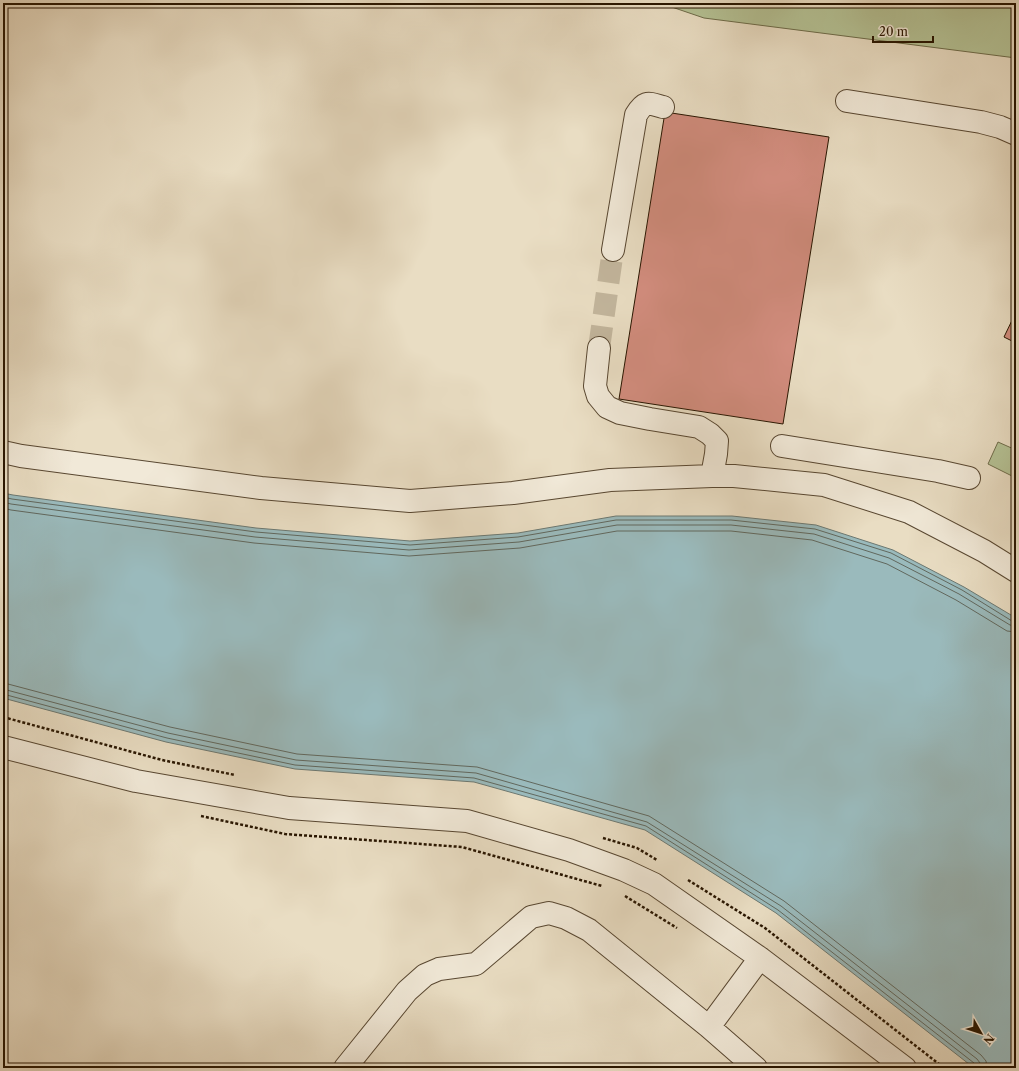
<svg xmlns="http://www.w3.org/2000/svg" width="1019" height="1071" viewBox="0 0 1019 1071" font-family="'Libre Caslon Text',serif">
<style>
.green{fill:#b5c295;stroke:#6e6c4a}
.water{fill:#9ababc;stroke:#6c7871}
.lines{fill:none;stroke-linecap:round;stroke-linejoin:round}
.shore{stroke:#61685e;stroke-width:1}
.building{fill:#d18c7d;stroke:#281500}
.minor-tunnel{stroke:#c2b59c;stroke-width:22;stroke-dasharray:22 11;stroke-linecap:butt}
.minor-casing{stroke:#584731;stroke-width:24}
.path{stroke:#281500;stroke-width:2.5;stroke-dasharray:3 2;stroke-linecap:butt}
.minor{stroke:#f1e9d8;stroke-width:22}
</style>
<rect width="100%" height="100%" fill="#e9ddc3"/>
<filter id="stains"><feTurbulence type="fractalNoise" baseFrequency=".005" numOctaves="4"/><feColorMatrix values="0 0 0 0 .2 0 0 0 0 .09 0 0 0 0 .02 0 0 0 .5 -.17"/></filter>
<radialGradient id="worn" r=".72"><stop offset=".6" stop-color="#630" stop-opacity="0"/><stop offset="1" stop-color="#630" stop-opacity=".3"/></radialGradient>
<path class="green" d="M660 3H1016V58L704 18Z
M998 442 1016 450V478L988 464Z"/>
<path class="water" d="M3 493 13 495 256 528 410 541 518 533 616 516H732L816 525 893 550 964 587 1016 618V1068H974L776 913 645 830 474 782 295 769 166 742 3 698Z"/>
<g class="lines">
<path class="shore" d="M3 497 12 499 256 532 410 545 518 537 616 520H731L815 529 891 553 962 590 1012 621H1016
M3 502 11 504 255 537 409 550 519 542 617 525H731L814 534 889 558 959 594 1010 625 1016 626
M3 508 11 510 254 543 409 556 520 548 617 531H731L812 540 887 564 956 600 1007 631 1016 632
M3 683 8 684 170 727 297 754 477 767 649 816 784 901 981 1055 986 1061 987 1068
M3 689 168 733 296 760 476 773 647 822 781 906 977 1059 980 1063 981 1068
M3 694 167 738 295 765 474 778 646 826 778 910 974 1063 976 1065V1068"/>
</g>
<path class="building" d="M665 112 829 137 783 424 619 399Z
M1016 312V343L1004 337Z"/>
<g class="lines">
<path class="minor-tunnel" d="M599 348 613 250"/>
<defs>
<path id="minor" d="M847 101 981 122 1000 127 1016 134
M613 250 636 115C645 100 648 103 663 107
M599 348 595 386 598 396 607 407 620 413 650 419 699 427 710 434 717 441 716 454 712 476
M782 446 938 471 969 478
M3 452 21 456 261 488 410 501 513 493 610 480 712 476H734L824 485 909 512 984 551 1016 571
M3 747 136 781 289 808 467 821 569 850 624 870 654 884 760 958 905 1068
M709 1027 760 958
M345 1068 407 991 425 975 439 969 476 964 531 917 549 913 566 918 589 930 709 1027 756 1068"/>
</defs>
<use href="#minor" class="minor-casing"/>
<path class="path" d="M3 717 162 760 235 775
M201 816 285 834 462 847 602 886
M603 838 637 848 657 860
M688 880 765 928 944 1068
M625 896 677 928"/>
<use href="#minor" class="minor"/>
</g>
<rect width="1019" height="1071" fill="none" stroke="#e9ddc3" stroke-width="16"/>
<rect x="4" y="4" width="1011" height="1063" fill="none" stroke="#281500" stroke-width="2"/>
<rect x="8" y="8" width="1003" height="1055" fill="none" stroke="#281500"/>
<g transform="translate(981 1033) rotate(129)" stroke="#f1e9d8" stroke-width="3" paint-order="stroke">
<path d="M0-3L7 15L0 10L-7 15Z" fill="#281500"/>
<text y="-6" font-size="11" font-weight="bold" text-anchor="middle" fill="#281500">N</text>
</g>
<path d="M873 36v6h60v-6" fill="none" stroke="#281500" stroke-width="2"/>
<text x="879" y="36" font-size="12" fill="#281500" stroke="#f1e9d8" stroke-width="3" paint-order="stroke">20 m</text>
<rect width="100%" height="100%" filter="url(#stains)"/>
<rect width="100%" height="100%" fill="url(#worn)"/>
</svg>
